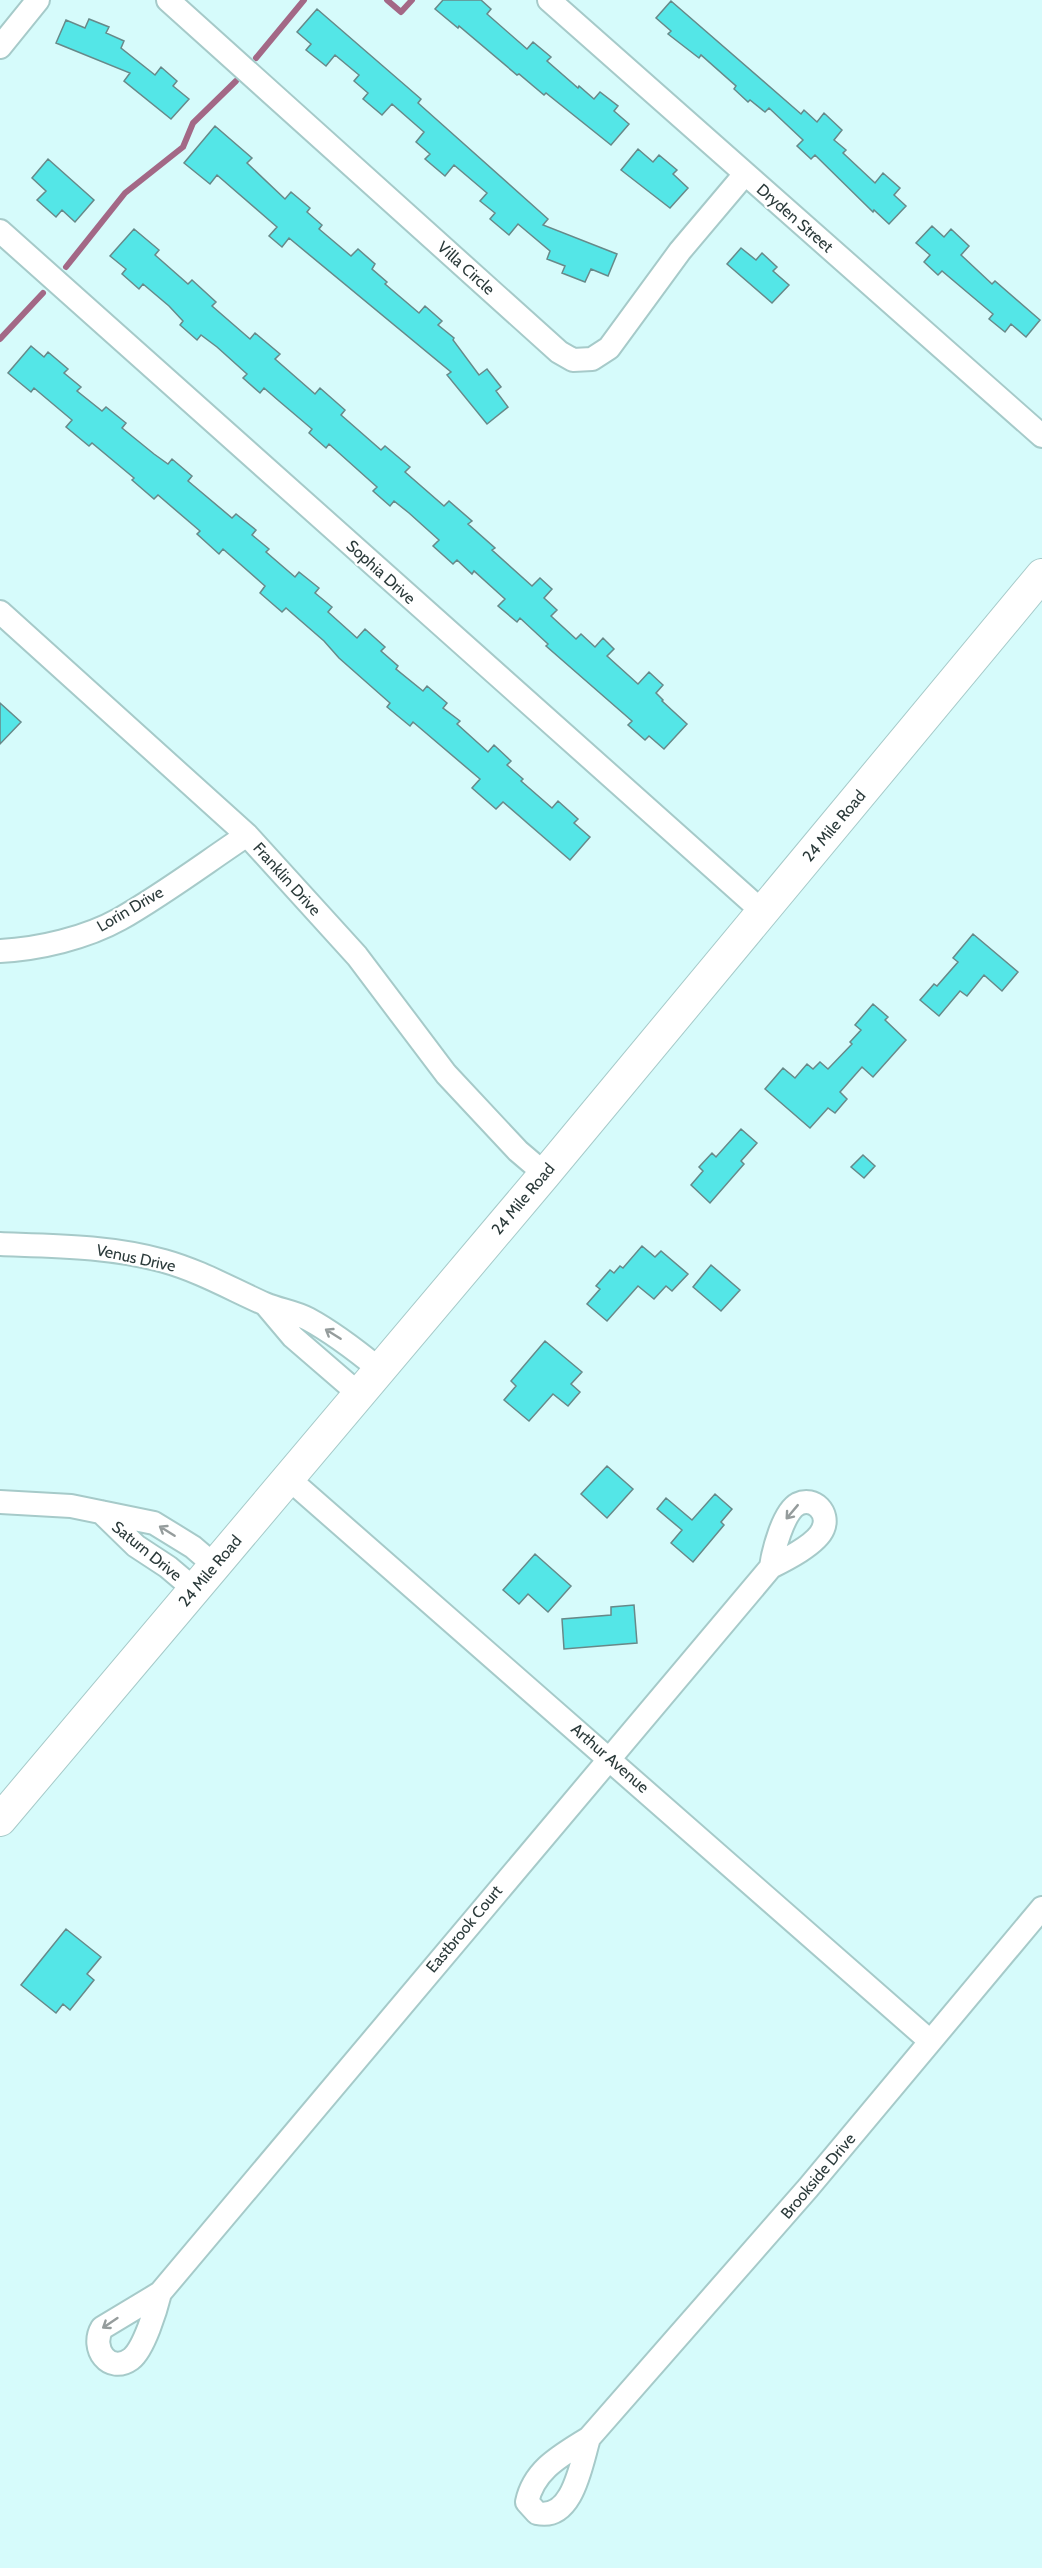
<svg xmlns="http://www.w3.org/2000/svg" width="1042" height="2568" viewBox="0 0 1042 2568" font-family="Cabin,sans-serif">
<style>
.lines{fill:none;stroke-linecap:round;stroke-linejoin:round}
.stream{stroke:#a36886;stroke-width:6}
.building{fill:#54e6e7;stroke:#678989;stroke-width:1.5}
.street-casing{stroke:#a6cac9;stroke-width:26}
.secondary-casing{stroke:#a6cac9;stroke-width:34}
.street{stroke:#fff;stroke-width:22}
.secondary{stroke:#fff;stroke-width:32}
.oneway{stroke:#959c9c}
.labels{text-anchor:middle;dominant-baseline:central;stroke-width:4.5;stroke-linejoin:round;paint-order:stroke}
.street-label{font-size:16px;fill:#2b3a3a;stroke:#fff}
</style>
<rect width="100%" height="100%" fill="#d6fbfb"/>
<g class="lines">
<path class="stream" d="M387 0 401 12 412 0
M256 58 304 0
M66 267 125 193 183 147 193 123 236 81
M0 339 43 293"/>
</g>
<path class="building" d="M443 0H481L491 9 487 14 527 49 533 42 551 57 547 61 578 88 579 86 594 99 600 92 618 106 614 111 629 124 611 145 546 93 544 95 519 74 517 75 459 26 458 28 435 9Z
M671 1 801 114 804 110 817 122 824 113 842 130 834 140 846 150 843 153 875 183 883 173 900 188 894 195 906 206 889 224 874 210 873 212 815 155 811 159 797 146 803 140 769 108 765 112 750 100 748 102 734 89 736 86 701 55 699 58 668 34 671 31 656 18Z
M317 9 421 99 418 103 548 219 543 225 617 254 608 276 591 269 585 282 562 273 565 266 547 259 550 251 518 224 509 235 490 219 495 213 480 201 487 193 454 165 445 176 425 159 430 154 416 142 424 132 392 104 382 115 363 99 368 93 354 81 359 75 335 55 326 66 306 50 311 44 297 32Z
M89 19 109 27 106 33 124 41 121 48 155 75 161 67 177 81 173 86 189 99 171 119 124 81 130 73 56 43 66 20 85 28Z
M215 126 252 158 247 163 285 199 291 192 310 208 307 212 322 225 319 229 351 256 358 249 375 264 372 269 387 282 385 284 419 313 425 306 442 321 438 325 454 338 453 340 479 375 487 369 501 387 496 391 508 407 487 424 447 375 451 372 289 238 282 247 269 236 277 227 217 175 210 184 184 163Z
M638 149 653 162 659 155 677 170 673 174 688 188 670 208 621 170Z
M48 159 94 200 75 222 62 210 56 217 37 200 46 191 32 178Z
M932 226 944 237 951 229 969 246 961 255 992 284 995 281 1040 320 1026 337 1011 324 1005 332 989 319 993 314 942 271 938 275 924 262 930 255 916 243Z
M134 229 159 250 155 255 188 284 192 280 216 302 212 306 250 339 255 333 280 354 275 359 315 394 320 388 345 410 341 415 381 450 385 446 410 467 405 472 444 506 449 501 472 521 468 524 495 548 492 550 532 586 540 578 552 589 544 598 557 610 551 616 576 639 581 634 595 647 603 638 614 649 607 656 638 684 649 672 663 685 656 693 663 700 662 701 687 724 664 749 649 736 645 740 628 725 632 721 546 646 548 644 520 618 517 622 498 606 505 599 474 571 472 574 457 560 453 564 433 546 439 540 409 513 394 501 390 506 373 491 377 487 329 444 326 448 309 433 312 429 279 401 264 388 260 393 243 378 247 374 217 347 201 335 197 340 180 325 183 321 169 306 143 284 139 289 122 274 126 269 110 256Z
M741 248 756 260 762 253 777 267 773 271 789 285 772 303 727 264Z
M31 346 44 357 48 352 68 369 64 373 81 387 77 391 102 411 106 407 126 423 122 428 154 454 168 464 172 459 192 476 188 481 232 518 236 514 256 530 252 535 269 549 266 552 295 577 299 572 319 588 315 593 332 607 328 612 357 638 365 629 385 647 381 651 398 666 396 669 423 691 427 686 447 703 443 708 460 721 457 724 488 752 494 745 511 761 507 765 523 779 521 781 552 808 558 801 578 819 574 823 590 837 570 860 503 802 496 809 472 788 480 779 413 722 410 726 387 707 390 703 339 658 324 641 286 608 282 612 260 593 265 586 223 549 219 554 197 534 200 531 158 495 154 499 132 480 134 478 92 443 89 446 66 427 72 420 34 388 31 392 8 373Z
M0 703 21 722 0 744Z
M973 934 1018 972 1002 991 984 975 967 996 960 991 939 1016 920 1000 934 984 937 986 958 962 953 958Z
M873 1004 888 1017 885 1020 906 1040 873 1077 862 1067 840 1092 847 1099 835 1113 828 1108 810 1128 765 1089 783 1068 795 1078 807 1064 813 1069 820 1062 828 1069 852 1044 850 1042 861 1030 855 1025Z
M741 1129 757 1143 741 1161 744 1164 710 1203 691 1185 703 1171 699 1167 712 1153 716 1157Z
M863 1155 875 1166 864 1178 851 1167Z
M642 1246 655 1257 661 1251 688 1274 672 1291 666 1286 654 1299 638 1286 607 1321 587 1304 600 1289 596 1286 610 1270 614 1273 620 1266 623 1268Z
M711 1265 740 1290 721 1311 693 1287Z
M545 1341 582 1372 571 1384 580 1392 568 1406 553 1394 529 1421 504 1400 516 1386 511 1381Z
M607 1466 633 1489 607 1518 581 1494Z
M715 1494 732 1509 721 1522 724 1525 693 1562 671 1543 682 1530 657 1509 666 1498 692 1520Z
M535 1554 571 1586 548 1612 528 1594 519 1604 503 1590Z
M634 1605 637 1643 564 1649 562 1619 611 1615V1607Z
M66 1929 101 1957 87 1974 94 1980 70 2010 63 2004 56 2013 21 1985Z"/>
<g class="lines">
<defs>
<path id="street" d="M168 0 559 352 573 360 592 359 609 348 680 251 745 174
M549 0 1042 436
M0 47 38 0
M0 231 763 912
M0 612 247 835 357 956 446 1074 518 1151 545 1174
M0 951C39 949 86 938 120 919 164 894 205 863 247 835
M0 1244C55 1246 110 1246 164 1261 200 1271 231 1289 265 1304 279 1310 295 1312 308 1319 334 1333 357 1351 379 1369
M266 1305 293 1337 359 1394
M288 1478 930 2041
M0 1502 71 1506 154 1523 193 1547 214 1565
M101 1512 136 1546 168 1567 194 1589
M160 2293C156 2309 144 2349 131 2359 109 2375 90 2348 102 2328L160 2293 771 1567C785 1560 817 1544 823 1529 830 1513 814 1496 798 1504 783 1512 773 1552 771 1567
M589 2438 808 2188 1042 1908
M589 2438C581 2464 573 2521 537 2513L527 2502C534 2469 562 2455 589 2438Z"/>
<path id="secondary" d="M0 1820 545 1174 1042 575"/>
</defs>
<use href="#street" class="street-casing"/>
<use href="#secondary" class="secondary-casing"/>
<use href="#street" class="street"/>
<use href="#secondary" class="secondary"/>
</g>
<defs><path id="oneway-shaft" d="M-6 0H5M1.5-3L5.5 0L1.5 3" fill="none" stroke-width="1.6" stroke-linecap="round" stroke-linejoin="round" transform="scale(1.5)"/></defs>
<g class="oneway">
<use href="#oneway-shaft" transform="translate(333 1334) rotate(-148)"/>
<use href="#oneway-shaft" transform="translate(792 1512) rotate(130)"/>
<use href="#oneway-shaft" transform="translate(167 1531) rotate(-148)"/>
<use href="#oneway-shaft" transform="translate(110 2323) rotate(146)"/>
</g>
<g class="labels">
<g class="street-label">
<text transform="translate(795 218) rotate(41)">Dryden Street</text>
<text transform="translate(466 268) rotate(42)">Villa Circle</text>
<text transform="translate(381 572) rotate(42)">Sophia Drive</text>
<text transform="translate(834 826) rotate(-50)">24 Mile Road</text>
<text transform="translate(287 879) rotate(48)">Franklin Drive</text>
<text transform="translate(130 909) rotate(-30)">Lorin Drive</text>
<text transform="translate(523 1199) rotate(-50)">24 Mile Road</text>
<text transform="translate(136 1258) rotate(12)">Venus Drive</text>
<text transform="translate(147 1551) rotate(39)">Saturn Drive</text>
<text transform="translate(210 1571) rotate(-50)">24 Mile Road</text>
<text transform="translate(610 1758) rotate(41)">Arthur Avenue</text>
<text transform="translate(464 1929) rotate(-50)">Eastbrook Court</text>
<text transform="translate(818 2176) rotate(-50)">Brookside Drive</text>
</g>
</g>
</svg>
